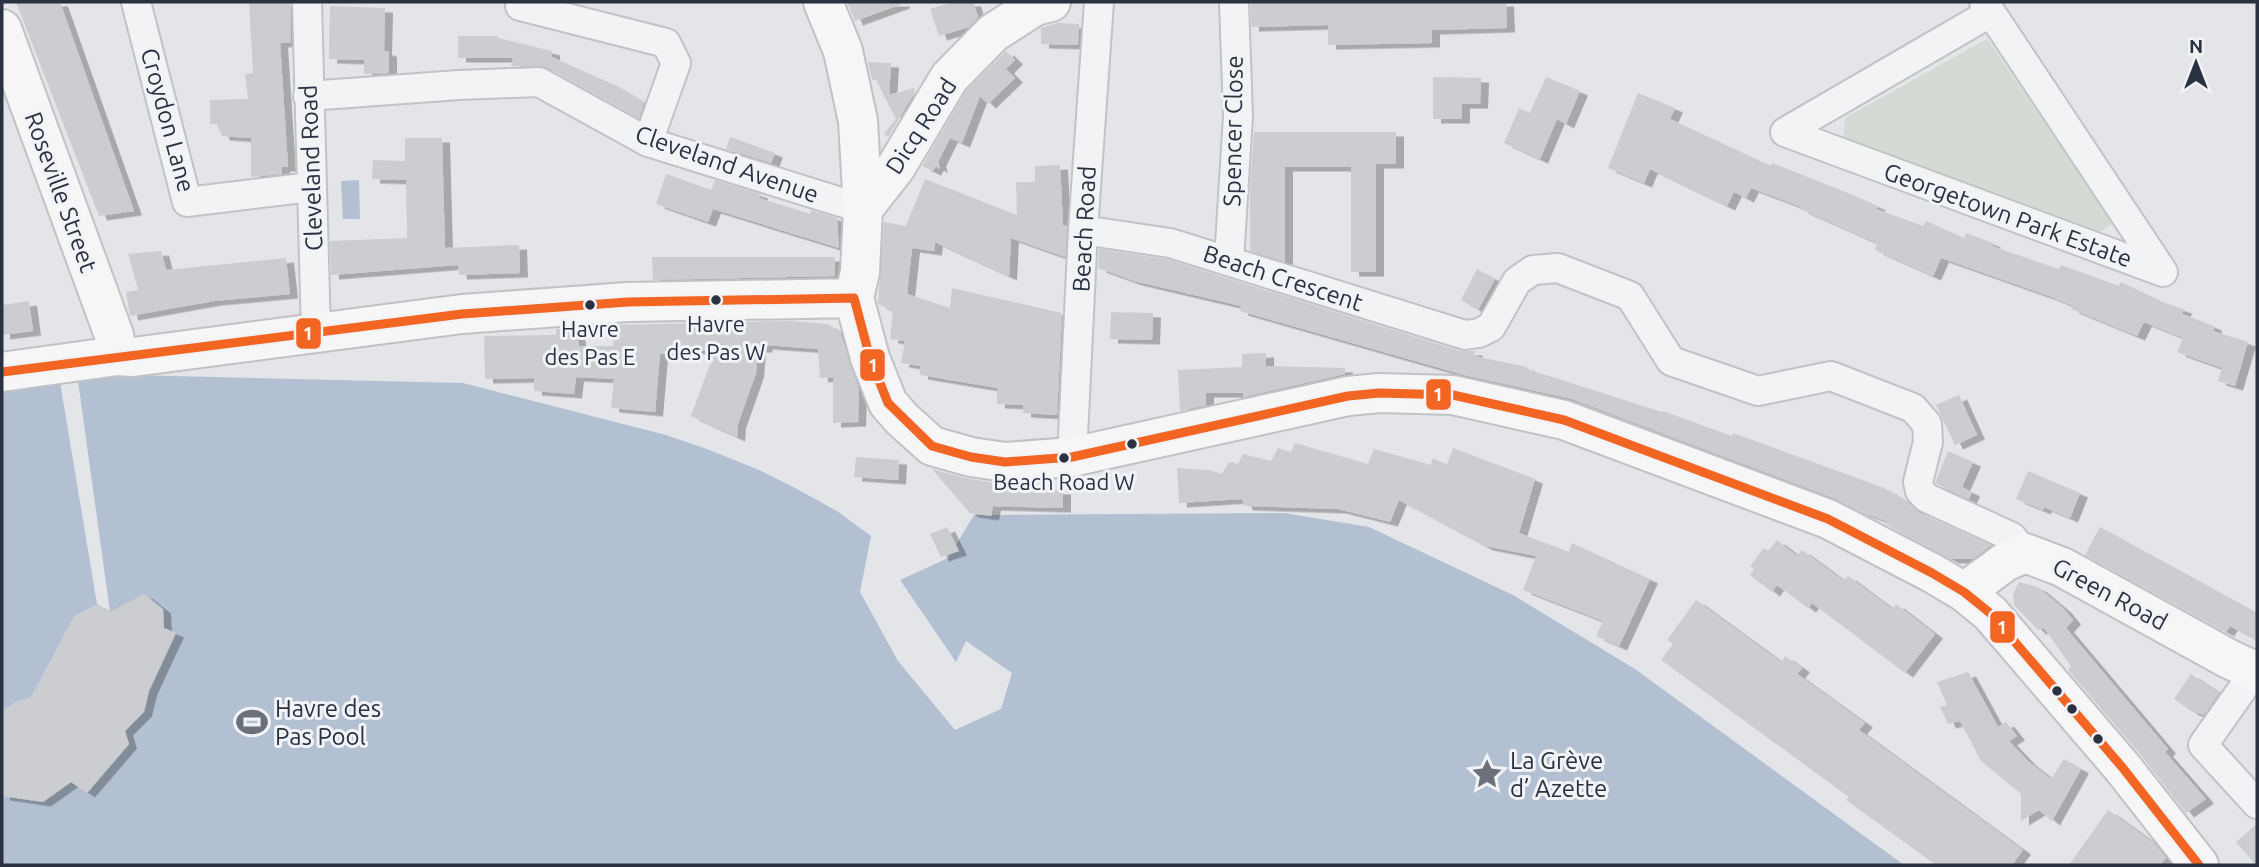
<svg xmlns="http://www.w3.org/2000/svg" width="2259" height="867" viewBox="0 0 2259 867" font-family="Ubuntu,sans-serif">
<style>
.green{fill:#d4dbd4}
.water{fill:#b3c0d2}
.pier{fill:#e4e5e8}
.building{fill:#cccdd0;filter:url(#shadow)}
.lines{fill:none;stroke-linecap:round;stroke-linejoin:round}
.street-casing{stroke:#c2c3c6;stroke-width:32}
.secondary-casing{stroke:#c2c3c6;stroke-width:42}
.primary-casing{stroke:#c0c2c6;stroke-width:42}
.street{stroke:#f2f3f5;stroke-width:28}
.secondary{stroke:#f6f6f7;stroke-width:38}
.primary{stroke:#f6f6f7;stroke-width:38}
.bus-1-casing{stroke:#f1f3f7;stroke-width:14}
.bus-1{stroke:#f26522;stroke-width:9}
.bus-dot{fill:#2a3141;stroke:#f1f3f7;stroke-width:2.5}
.labels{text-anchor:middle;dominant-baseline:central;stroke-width:6;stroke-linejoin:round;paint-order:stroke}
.bus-label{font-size:22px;fill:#2a3141;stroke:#f1f3f7}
.street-label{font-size:24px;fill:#2a3141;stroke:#f1f3f7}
.poi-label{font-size:24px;fill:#2a3141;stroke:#f1f3f7;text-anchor:start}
.line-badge{stroke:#f1f3f7;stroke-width:2.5}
.badge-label{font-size:19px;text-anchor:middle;font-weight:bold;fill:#fff}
</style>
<defs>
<filter id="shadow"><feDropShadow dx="8" dy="4.5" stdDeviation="0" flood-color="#0004"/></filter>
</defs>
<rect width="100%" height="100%" fill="#e4e5e8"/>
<path class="green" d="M1987 39 2114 223 2091 237 1843 144 1845 118Z"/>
<path class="water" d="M359 180 360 219H343L341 181Z
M130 375 463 383 666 435 707 449 759 470 795 488 837 511 871 536 860 592 898 661 955 730 1001 709 1012 673 966 641 956 662 900 580 948 558 974 515 1284 513 1369 527 1513 595 1635 669 1904 865H2V390Z"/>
<path class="pier" d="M78 381 110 612 97 604 60 382Z"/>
<path class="building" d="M16 2H60L134 211 99 216Z
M249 2H290L291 42 280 43 288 167H282V174L251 177V138L222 136 217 124H210V100L248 99 245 74 253 73Z
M847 2H902V4L855 21Z
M953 2H973L978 17 969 27 939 36 930 9Z
M1251 2H1506L1507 28 1432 30V43L1328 45V25L1251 27Z
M330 6 385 8 384 51 389 52V73L364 74V60L329 59Z
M1057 23 1079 24 1078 45 1041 44V28Z
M458 36H498V38L552 51V57L617 86 644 103 639 118 546 67 511 66 513 58H458Z
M1006 51 1015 60 1006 69 1015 78 988 104 980 96 962 143 950 138 938 162 940 169 936 166 933 171 922 166 966 91Z
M868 62 891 63 889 95 914 88 915 92 888 137 884 134 896 119 876 80H872Z
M1433 77 1481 78 1480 104H1462V119H1433Z
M1546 77 1580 91 1566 124 1557 119 1540 159 1504 143 1519 108 1530 113Z
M1638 93 1675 108 1670 119 1771 166 1772 163 1848 193 1878 206 1876 209 1923 226 1926 221 1964 238 1966 233 1993 243 1992 246 2059 269 2061 265 2119 286 2121 282 2165 303 2184 309 2182 314 2214 326 2213 331 2248 342 2235 386 2218 381 2222 368 2177 352 2183 338 2144 322 2137 336 2071 309 2073 306 2049 296 1941 258 1933 276 1875 250 1877 243 1800 209 1801 207 1751 188 1746 198 1734 192 1727 206 1650 169 1644 183 1608 168Z
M1254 132H1396V164H1376V272H1351V167H1285V262L1250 251V187Z
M730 137 775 153 771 163 726 149Z
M405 138H442L445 248 519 245 520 273 459 275 458 265 331 275 330 241 407 238 406 180 372 179 373 160 405 161Z
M1060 165 1063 225 1067 226 1065 257 1011 238 1009 276 935 242 934 251 912 248 907 294 950 308 952 288 1062 313 1057 415 1023 413V405L997 404V388L920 375V366L901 363 905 341 890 339 893 311 878 304 884 222 906 226 925 179 1017 215 1016 182H1035V166Z
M666 174 711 190 715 180 760 194 759 198 810 214 811 210 837 218 839 248 713 209 708 222 656 204Z
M1099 249 1166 259 1460 351H1475L1474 356 1527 367V369L1662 412 1663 411 1732 436 1733 433 1884 488 1908 502 1920 513 1991 545 1973 559H1951L1884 523 1886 521 1864 513 1836 499 1572 399 1464 375 1240 311 1241 306 1134 281 1098 268Z
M161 251 166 270 286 258 290 294 214 301 130 316 126 292 138 290 128 254Z
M652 257H835V276L653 280Z
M1477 269 1495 279 1478 310 1461 300Z
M29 301 33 331 2 335V305Z
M1111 312 1153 313 1152 340 1110 339Z
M790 321 828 324 840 332 859 390 858 422 833 423V377L820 378 818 349 765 345 764 348H758L756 373 738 424 737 437 691 416 715 351 665 348V354H660L655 412 611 408 614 379 576 377 574 394 534 391V378L485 379 484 336 556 335V329L576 328 579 346H613V325Z
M1266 353V366L1345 368V374L1243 397V393H1206V405L1180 411 1178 370 1242 367V354Z
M1959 395 1977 435 1955 445 1936 405Z
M1295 443 1368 464 1374 449 1431 465 1433 458 1447 465 1453 448 1535 479 1519 533 1569 552 1572 543 1650 579 1619 646 1596 636 1603 621 1523 590 1536 556 1485 546 1399 500 1390 522 1338 509 1245 506 1242 499 1179 503 1177 468 1209 470 1222 474 1229 462 1238 464 1243 454 1271 461 1278 448 1291 452Z
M1948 451 1973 462 1962 487 1972 492 1969 499 1935 483Z
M856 457 899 460 898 480 854 477Z
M932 469 965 478 996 483 995 489 1063 490V508L993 506 991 516 970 513Z
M2028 471 2080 493 2070 518 2044 507 2043 510 2016 499Z
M947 527 959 551 941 557 930 534Z
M2100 527 2257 613V640L2230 626 2226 632 2085 555Z
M1777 540 1797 556 1802 550 1844 581 1848 576 1892 609 1896 604 1935 634 1905 673 1812 603 1808 608 1777 585 1772 592 1750 575 1754 569 1750 566 1764 548 1768 551Z
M2019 582 2038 587 2063 608 2073 620 2066 628 2168 749 2165 752 2206 799 2186 813 2139 753 2068 670 2071 666 2044 628 2038 630 2014 605 2013 594Z
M144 594 163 609 164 628 176 633 149 691 144 712 125 731 129 744 87 793 71 782 43 802 2 796V712L15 702 31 697 74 616 97 604 110 612Z
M1696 600 1781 662 1785 656 1802 668 1797 674 1865 723 1859 730 2023 850 2012 865H1936L1846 800 1849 797 1661 660 1673 644 1667 640Z
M1968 672 1998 727 2006 722 2017 736 2009 741 2028 761 2051 779 2064 759 2081 769 2052 821 2039 810 2021 821V794L1981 761 1960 721 1948 724 1940 707 1947 705 1937 682Z
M2191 674 2219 693 2204 715 2191 711 2174 699Z
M2108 810 2154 843 2166 858 2160 865H2069Z
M2257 824V865H2256L2236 842Z"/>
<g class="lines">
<defs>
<path id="street" d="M136 2 187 202 311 187
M307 2 316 333
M521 2 520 6 666 43 676 63 648 142
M1984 2 2163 272 1785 132 1990 13
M308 96 459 85 539 82 648 142 863 209
M1083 230 1170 243 1465 335 1479 333 1491 327 1517 281 1533 270 1558 268 1630 296 1671 361 1758 391 1831 376 1913 408 1927 424 1928 442 1918 482 1920 491 1927 498 2012 537 2025 553
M1229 261 1238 116 1234 2
M1072 457 1083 230 1099 2
M2255 671 2203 745 2257 804"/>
<path id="secondary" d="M2 29 114 335 117 356
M863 209 896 167 949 78 993 33 1035 6 1051 2"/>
<path id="primary" d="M823 2 843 51 858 121 863 209 860 272 854 298 870 358 888 403 902 419 932 446 971 457 1005 462 1072 457 1348 396 1379 393 1453 395 1564 420 1828 519 1932 573 1964 592 1990 613 2122 767 2199 865
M2 372 117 356 133 357 462 314 628 302 854 298
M1964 592 2005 562 2025 553 2062 567 2229 659 2257 672"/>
</defs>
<use href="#street" class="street-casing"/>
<use href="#secondary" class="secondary-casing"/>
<use href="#primary" class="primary-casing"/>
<use href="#street" class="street"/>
<use href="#secondary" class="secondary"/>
<use href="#primary" class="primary"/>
<defs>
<path id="bus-1" d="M2 372 462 314 628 302 854 298 870 358 888 403 932 446 971 457 1005 462 1072 457 1348 396 1379 393 1453 395 1564 420 1828 519 1932 573 1964 592 1990 613 2122 767 2199 865"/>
</defs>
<use href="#bus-1" class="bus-1-casing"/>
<use href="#bus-1" class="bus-1"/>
</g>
<defs>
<symbol id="stadium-bare" viewBox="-9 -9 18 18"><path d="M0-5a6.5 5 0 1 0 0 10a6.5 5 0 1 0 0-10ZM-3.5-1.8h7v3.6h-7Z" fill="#6b707b" stroke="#f1f3f7" stroke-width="2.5" paint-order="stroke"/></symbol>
<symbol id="sight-bare" viewBox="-9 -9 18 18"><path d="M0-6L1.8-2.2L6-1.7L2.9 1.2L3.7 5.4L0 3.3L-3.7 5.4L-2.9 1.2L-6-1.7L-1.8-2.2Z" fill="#6b707b" stroke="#f1f3f7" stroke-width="2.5" paint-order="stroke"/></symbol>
</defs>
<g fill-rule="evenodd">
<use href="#stadium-bare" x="230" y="700" width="44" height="44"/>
<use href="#sight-bare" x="1465" y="752" width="44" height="44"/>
</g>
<g class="bus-dot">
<circle cx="716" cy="300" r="6"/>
<circle cx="590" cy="305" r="6"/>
<circle cx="1132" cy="444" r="6"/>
<circle cx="1064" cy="458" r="6"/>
<circle cx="2057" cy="691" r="6"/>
<circle cx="2072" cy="709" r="6"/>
<circle cx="2098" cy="739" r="6"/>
</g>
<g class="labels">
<g class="bus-label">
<text x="716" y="323">Havre<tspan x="716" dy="28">des Pas W</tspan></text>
<text x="590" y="328">Havre<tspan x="590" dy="28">des Pas E</tspan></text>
<text x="1064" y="481">Beach Road W</text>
</g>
<g class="street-label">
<text transform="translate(168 120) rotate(75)">Croydon Lane</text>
<text transform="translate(921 126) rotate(-57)">Dicq Road</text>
<text transform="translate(1233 131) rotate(-89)">Spencer Close</text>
<text transform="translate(727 164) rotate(19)">Cleveland Avenue</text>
<text transform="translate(311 168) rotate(-92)">Cleveland Road</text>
<text transform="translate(61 192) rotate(70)">Roseville Street</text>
<text transform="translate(2008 215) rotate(20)">Georgetown Park Estate</text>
<text transform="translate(1084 229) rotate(-87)">Beach Road</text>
<text transform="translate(1283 278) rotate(18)">Beach Crescent</text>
<text transform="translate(2110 594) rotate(28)">Green Road</text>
</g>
<g class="poi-label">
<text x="275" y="708">Havre des<tspan x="275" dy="28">Pas Pool</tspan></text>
<text x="1510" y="760">La Grève<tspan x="1510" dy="28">d’ Azette</tspan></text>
</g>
</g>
<g class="line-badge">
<rect x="295" y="317" width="27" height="33" rx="7" fill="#f26522"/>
<rect x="859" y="348" width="27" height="34" rx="7" fill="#f26522"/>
<rect x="1425" y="378" width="27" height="33" rx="7" fill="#f26522"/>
<rect x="1989" y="610" width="27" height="34" rx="7" fill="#f26522"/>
</g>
<g class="badge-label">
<text x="308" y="340">1</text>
<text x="873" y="372">1</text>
<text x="1438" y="401">1</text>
<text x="2002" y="634">1</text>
</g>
<rect width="2259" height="867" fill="none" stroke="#2a3141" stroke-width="7"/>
<g transform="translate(2196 63)" stroke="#f1f3f7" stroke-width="5" paint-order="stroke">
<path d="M0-5L12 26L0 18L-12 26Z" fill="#2a3141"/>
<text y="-10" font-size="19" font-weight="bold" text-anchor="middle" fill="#2a3141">N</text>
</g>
</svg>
